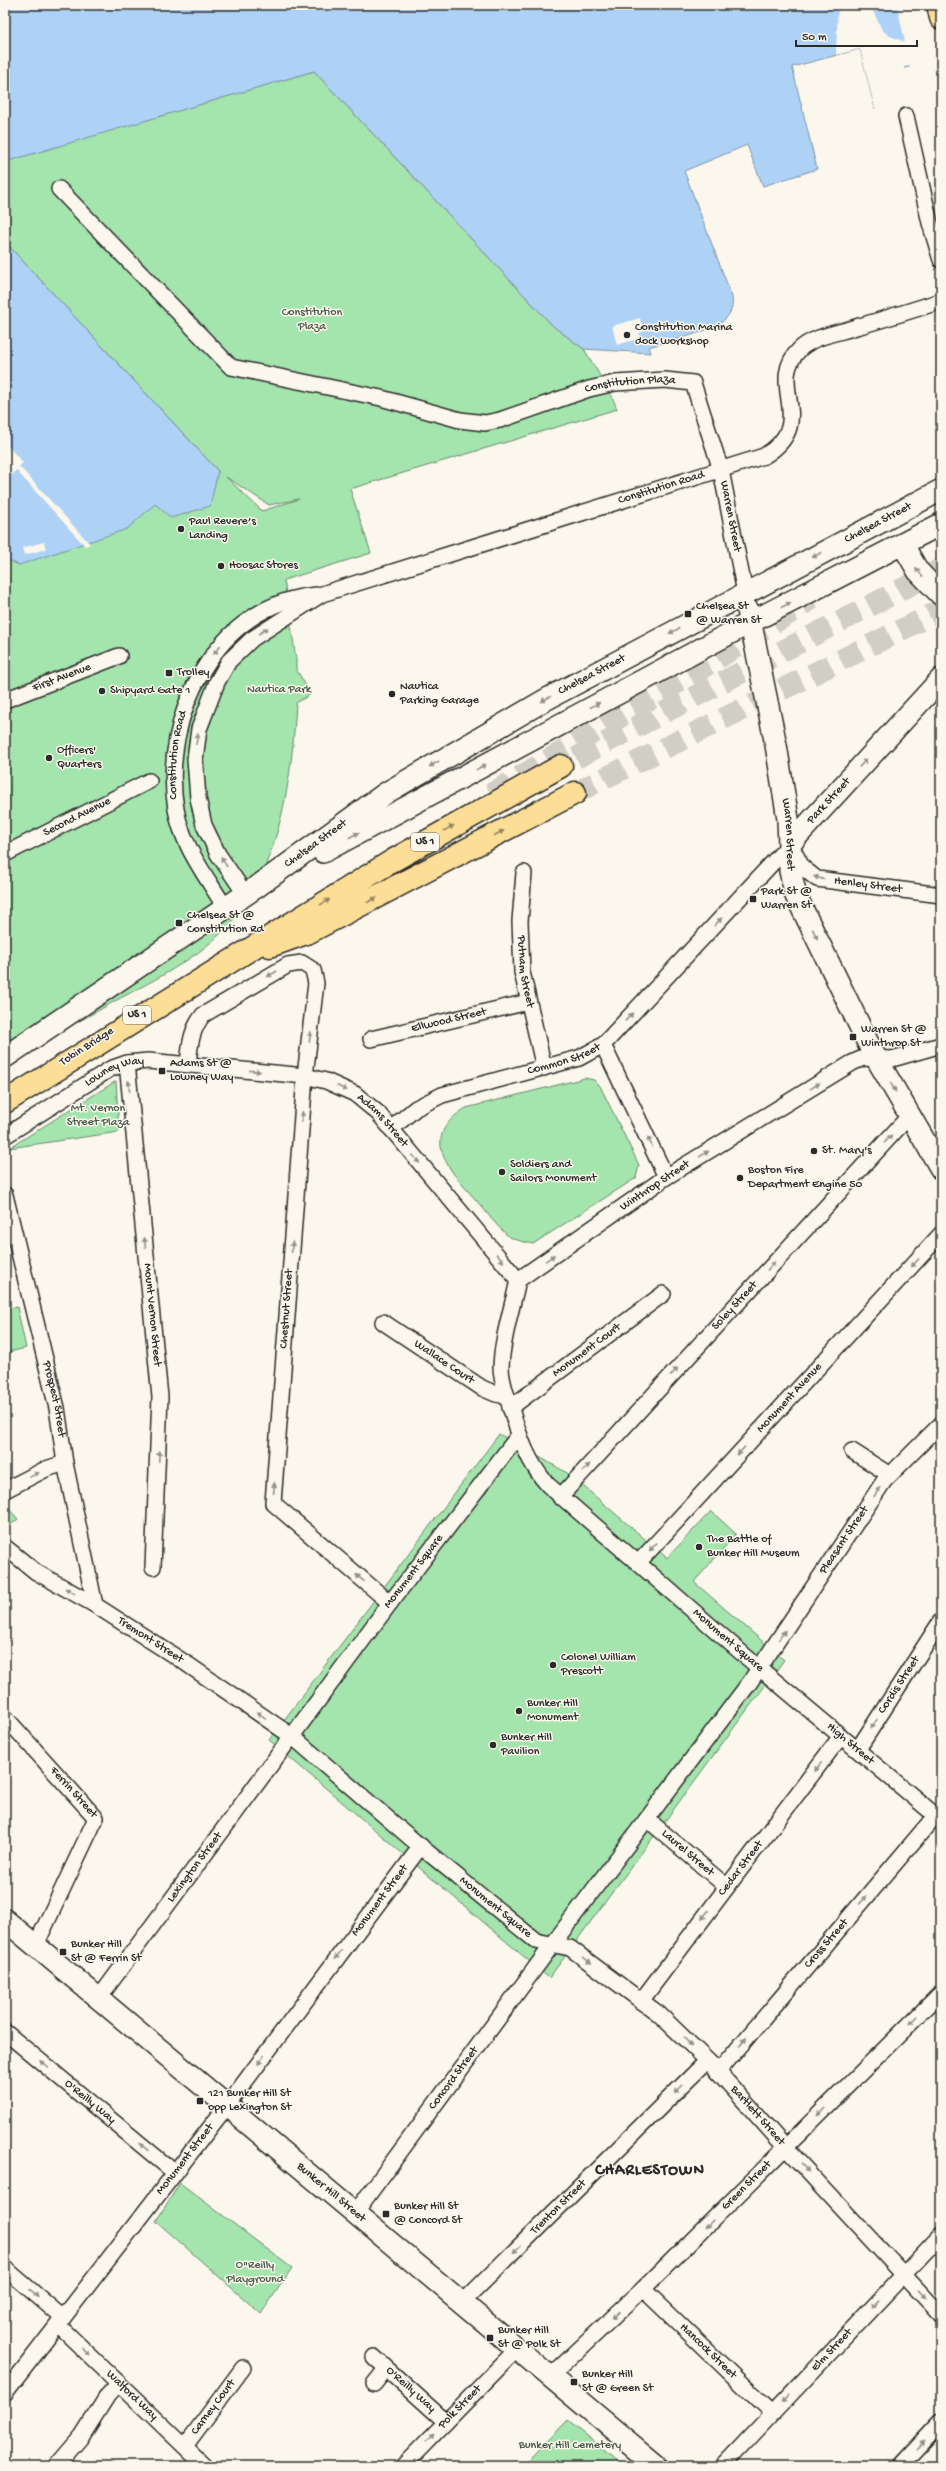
<svg xmlns="http://www.w3.org/2000/svg" width="946" height="2471" viewBox="0 0 946 2471" font-family="'Gochi Hand',sans-serif">
<style>
.green{fill:#a4e4ad;stroke:#68886c;fill-rule:evenodd}
.water{fill:#aed2f6;stroke:#7a8fa5}
.pier{fill:#fbf7ec}
.lines{fill:none;stroke-linecap:round;stroke-linejoin:round}
.highway-tunnel{stroke:#d1cec5;stroke-width:22;stroke-dasharray:22 11;stroke-linecap:butt}
.street-casing{stroke:#2b2b2b;stroke-width:18}
.secondary-casing{stroke:#2b2b2b;stroke-width:24}
.primary-casing{stroke:#2b2b2b;stroke-width:25}
.highway-casing{stroke:#2b2b2b;stroke-width:25}
.street{stroke:#fbf7ec;stroke-width:15}
.secondary{stroke:#fbf7ec;stroke-width:21}
.primary{stroke:#fcde96;stroke-width:22}
.highway{stroke:#fcde96;stroke-width:22}
.oneway{fill:#93918c}
.oneway2{fill:#948460}
.poi-dot{fill:#2b2b2b;stroke:#fbf7ec;stroke-width:1.5}
.labels{text-anchor:middle;dominant-baseline:central;stroke-width:3;stroke-linejoin:round;paint-order:stroke}
.shield{fill:#fbf7ec;stroke:#696865;stroke-width:1}
.shield-label{font-size:11px;font-weight:bold;fill:#2b2b2b}
.park-label{font-size:12px;fill:#49594c;stroke:#fbf7ec}
.poi-label{font-size:12px;fill:#2b2b2b;stroke:#fbf7ec;text-anchor:start}
.street-label{font-size:12px;fill:#2b2b2b;stroke:#fbf7ec}
.district-label{font-size:16px;font-weight:bold;letter-spacing:1px;fill:#2b2b2b;stroke:#fbf7ec}
</style>
<rect width="100%" height="100%" fill="#fbf7ec"/>
<filter id="ink" filterUnits="userSpaceOnUse"><feTurbulence type="fractalNoise" baseFrequency=".025" numOctaves="2"/><feDisplacementMap in="SourceGraphic" scale="8" xChannelSelector="R" yChannelSelector="G"/><feConvolveMatrix kernelMatrix="1 2 1 2 8 2 1 2 1" color-interpolation-filters="sRGB"/></filter>
<g filter="url(#ink)">
<path class="green" d="M314 71 554 327 584 349 611 394 617 409 350 489 371 553 284 580 296 659V669L311 694 296 703C292 775 282 855 238 914 208 954 158 978 115 1001 79 1022 43 1041 5 1059V398L99 501 219 472 5 242V161ZM226 477 269 505 299 499 262 511Z
M585 1078 594 1080 600 1086 639 1165 636 1178 533 1244C525 1242 513 1240 507 1235 495 1225 486 1211 476 1200 450 1171 417 1138 466 1108Z
M116 1081 119 1132 9 1148Z
M17 1307 26 1348 5 1353V1310Z
M499 1434 569 1474 667 1558 711 1511 736 1534 694 1582 784 1660 549 1978 269 1740Z
M5 1505 18 1519 7 1528 5 1526Z
M180 2183 292 2268 261 2314 156 2221Z
M568 2420 624 2466H523Z"/>
<path class="water" d="M5 5H941L909 67 904 68 875 109 860 49 792 67 817 169 763 186 747 145 684 171 732 297C733 304 732 311 727 317 715 332 668 341 649 347L651 353 584 349 554 327 314 71 5 162Z
M5 242 218 471 210 506 171 518 155 504 127 529 19 565 5 559Z"/>
<path class="pier" d="M838 5H870L882 30 890 36 905 42 897 5H941V62L912 68 911 66 904 67V71L877 108 875 109 860 49 836 55Z
M640 318 643 332 639 333 640 338 617 345 612 326Z
M5 443 23 463 19 466 90 544 85 546 16 470 11 475 5 468Z
M44 542 46 549 24 555 22 548Z"/>
<g class="lines">
<path class="highway-tunnel" d="M576 758 941 569
M575 793 941 610
M491 794 707 665 812 599"/>
<defs>
<g id="street">
<path d="M906 116 930 223 941 260"/>
<path id="s1" d="M59 189 231 367 381 398 460 420 485 423 500 420 589 389 615 383 665 380 693 383 721 470 745 593"/>
<path id="s2" d="M5 700 119 656"/>
<path id="s3" d="M5 854 149 781"/>
<path id="s4" d="M524 873 520 921 522 972 544 1068"/>
<path id="s5" d="M246 895 218 854 204 825 198 798 195 759 199 729 217 682 229 661 252 639 322 594 764 456C820 422 764 384 800 349 814 336 838 333 856 327 885 319 913 310 941 301"/>
<path id="s6" d="M226 909C207 877 182 846 176 809 160 717 216 603 317 595"/>
<path id="s7" d="M371 1039 528 1002"/>
<path d="M603 1045 666 1177"/>
<path id="s8" d="M941 1045 892 1059 863 1058 852 1063 666 1177 518 1280C512 1309 502 1338 501 1367 501 1381 506 1393 510 1406 519 1435 527 1462 548 1485L751 1661 941 1820"/>
<path id="s9" d="M127 1063 160 1397 153 1567"/>
<path d="M188 1064C190 1045 191 1030 203 1015L288 965 302 963 313 970 316 983 305 1076 273 1503 390 1603"/>
<path id="s10" d="M391 1129 416 1108 442 1095 579 1058 603 1045 790 844 802 867 817 879 941 895"/>
<path id="s11" d="M5 1136 110 1069 127 1063 148 1061 305 1076 326 1081 355 1094 378 1113 518 1280"/>
<path id="s12" d="M5 1195 57 1408 65 1463 95 1605"/>
<path id="s13" d="M383 1322 482 1388 496 1394 507 1396"/>
<path id="s14" d="M510 1408 663 1294"/>
<path d="M852 1451 890 1475"/>
<path d="M5 1490 46 1469 65 1463"/>
<path id="s15" d="M560 1497 910 1115"/>
<path id="s16" d="M5 1547 36 1572 95 1605 187 1664 293 1737 414 1841 536 1941 570 1948 659 2014 713 2066 785 2147 941 2315"/>
<path id="s17" d="M638 1563 941 1234"/>
<path id="s18" d="M5 1717 96 1818 36 1945"/>
<path id="s19" d="M858 1749 941 1621"/>
<path id="s20" d="M647 1819 727 1887"/>
<path id="s21" d="M99 1998 390 1603 519 1435"/>
<path id="s22" d="M641 2001 841 1736"/>
<path id="s23" d="M5 2032 174 2172"/>
<path id="s24" d="M718 2072 936 1815"/>
<path id="s25" d="M355 2213 561 1933 750 1682 884 1481 941 1424"/>
<path d="M5 2268 63 2318"/>
<path id="s26" d="M643 2289 772 2413"/>
<path id="s27" d="M462 2303 707 2061"/>
<path id="s28" d="M58 2325 205 2466"/>
<path id="s29" d="M374 2357 446 2422"/>
<path id="s30" d="M551 2376 643 2289 941 1993"/>
<path d="M374 2384 386 2369"/>
<path id="s31" d="M5 2393 226 2107 421 1846"/>
<path id="s32" d="M185 2446 243 2368"/>
<path d="M58 2464 82 2436 108 2395 119 2383"/>
<path id="s33" d="M403 2466 517 2349"/>
<path id="s34" d="M723 2466 941 2235"/>
<path d="M900 2466 941 2422"/>
</g>
<g id="secondary">
<path d="M903 545 918 571 941 595"/>
<path id="s35" d="M748 610 776 745 788 819 790 871 796 896 871 1049 941 1169"/>
<path id="s36" d="M790 844 941 679"/>
<path d="M323 852 751 622 941 524"/>
<path id="s37" d="M5 1057 258 886 386 793 545 700 941 490"/>
<path id="s38" d="M5 1920 657 2466"/>
</g>
<path id="primary" d="M938 5 941 18"/>
<path id="highway" d="M270 946 309 932 575 793
M5 1102 392 861 561 766"/>
</defs>
<use href="#street" class="street-casing"/>
<use href="#secondary" class="secondary-casing"/>
<use href="#primary" class="primary-casing"/>
<use href="#highway" class="highway-casing"/>
<use href="#street" class="street"/>
<use href="#secondary" class="secondary"/>
<use href="#primary" class="primary"/>
<use href="#highway" class="highway"/>
</g>
<defs><path id="oneway-solid" d="M-6-.8H1V-3.2L6.5 0L1 3.2V.8H-6Z"/></defs>
<g class="oneway">
<use href="#oneway-solid" transform="translate(817 555) rotate(152)"/>
<use href="#oneway-solid" transform="translate(919 572) rotate(-129)"/>
<use href="#oneway-solid" transform="translate(786 605) rotate(-27)"/>
<use href="#oneway-solid" transform="translate(263 631) rotate(-35)"/>
<use href="#oneway-solid" transform="translate(674 631) rotate(152)"/>
<use href="#oneway-solid" transform="translate(217 650) rotate(128)"/>
<use href="#oneway-solid" transform="translate(546 699) rotate(151)"/>
<use href="#oneway-solid" transform="translate(595 705) rotate(-28)"/>
<use href="#oneway-solid" transform="translate(197 739) rotate(-79)"/>
<use href="#oneway-solid" transform="translate(863 763) rotate(-47)"/>
<use href="#oneway-solid" transform="translate(434 764) rotate(150)"/>
<use href="#oneway-solid" transform="translate(481 767) rotate(-29)"/>
<use href="#oneway-solid" transform="translate(354 835) rotate(-28)"/>
<use href="#oneway-solid" transform="translate(224 862) rotate(-123)"/>
<use href="#oneway-solid" transform="translate(819 878) rotate(-163)"/>
<use href="#oneway-solid" transform="translate(718 922) rotate(-47)"/>
<use href="#oneway-solid" transform="translate(815 934) rotate(64)"/>
<use href="#oneway-solid" transform="translate(272 974) rotate(150)"/>
<use href="#oneway-solid" transform="translate(629 1017) rotate(-47)"/>
<use href="#oneway-solid" transform="translate(310 1037) rotate(-83)"/>
<use href="#oneway-solid" transform="translate(255 1071) rotate(6)"/>
<use href="#oneway-solid" transform="translate(129 1086) rotate(-96)"/>
<use href="#oneway-solid" transform="translate(815 1086) rotate(-32)"/>
<use href="#oneway-solid" transform="translate(893 1087) rotate(60)"/>
<use href="#oneway-solid" transform="translate(342 1088) rotate(25)"/>
<use href="#oneway-solid" transform="translate(302 1117) rotate(-86)"/>
<use href="#oneway-solid" transform="translate(888 1139) rotate(-47)"/>
<use href="#oneway-solid" transform="translate(650 1142) rotate(-116)"/>
<use href="#oneway-solid" transform="translate(704 1154) rotate(-32)"/>
<use href="#oneway-solid" transform="translate(416 1159) rotate(50)"/>
<use href="#oneway-solid" transform="translate(145 1243) rotate(-96)"/>
<use href="#oneway-solid" transform="translate(292 1247) rotate(-86)"/>
<use href="#oneway-solid" transform="translate(500 1258) rotate(50)"/>
<use href="#oneway-solid" transform="translate(550 1258) rotate(-35)"/>
<use href="#oneway-solid" transform="translate(915 1263) rotate(133)"/>
<use href="#oneway-solid" transform="translate(771 1266) rotate(-48)"/>
<use href="#oneway-solid" transform="translate(674 1372) rotate(-48)"/>
<use href="#oneway-solid" transform="translate(741 1451) rotate(133)"/>
<use href="#oneway-solid" transform="translate(159 1456) rotate(-87)"/>
<use href="#oneway-solid" transform="translate(586 1468) rotate(-48)"/>
<use href="#oneway-solid" transform="translate(34 1475) rotate(-26)"/>
<use href="#oneway-solid" transform="translate(274 1488) rotate(-86)"/>
<use href="#oneway-solid" transform="translate(877 1492) rotate(-57)"/>
<use href="#oneway-solid" transform="translate(653 1547) rotate(133)"/>
<use href="#oneway-solid" transform="translate(360 1578) rotate(-139)"/>
<use href="#oneway-solid" transform="translate(70 1591) rotate(-151)"/>
<use href="#oneway-solid" transform="translate(782 1635) rotate(-56)"/>
<use href="#oneway-solid" transform="translate(261 1715) rotate(-145)"/>
<use href="#oneway-solid" transform="translate(874 1724) rotate(123)"/>
<use href="#oneway-solid" transform="translate(818 1767) rotate(127)"/>
<use href="#oneway-solid" transform="translate(863 1900) rotate(-50)"/>
<use href="#oneway-solid" transform="translate(705 1915) rotate(127)"/>
<use href="#oneway-solid" transform="translate(338 1955) rotate(126)"/>
<use href="#oneway-solid" transform="translate(587 1960) rotate(36)"/>
<use href="#oneway-solid" transform="translate(913 2020) rotate(135)"/>
<use href="#oneway-solid" transform="translate(688 2042) rotate(46)"/>
<use href="#oneway-solid" transform="translate(743 2042) rotate(-50)"/>
<use href="#oneway-solid" transform="translate(261 2060) rotate(126)"/>
<use href="#oneway-solid" transform="translate(44 2064) rotate(-141)"/>
<use href="#oneway-solid" transform="translate(679 2089) rotate(135)"/>
<use href="#oneway-solid" transform="translate(821 2112) rotate(135)"/>
<use href="#oneway-solid" transform="translate(144 2147) rotate(-140)"/>
<use href="#oneway-solid" transform="translate(805 2168) rotate(47)"/>
<use href="#oneway-solid" transform="translate(709 2224) rotate(135)"/>
<use href="#oneway-solid" transform="translate(517 2249) rotate(135)"/>
<use href="#oneway-solid" transform="translate(34 2293) rotate(41)"/>
<use href="#oneway-solid" transform="translate(922 2294) rotate(47)"/>
<use href="#oneway-solid" transform="translate(875 2303) rotate(133)"/>
<use href="#oneway-solid" transform="translate(616 2315) rotate(136)"/>
<use href="#oneway-solid" transform="translate(86 2352) rotate(44)"/>
<use href="#oneway-solid" transform="translate(786 2398) rotate(133)"/>
<use href="#oneway-solid" transform="translate(430 2438) rotate(-45)"/>
<use href="#oneway-solid" transform="translate(921 2444) rotate(-46)"/>
</g>
<g class="oneway2">
<use href="#oneway-solid" transform="translate(449 828) rotate(-29)"/>
<use href="#oneway-solid" transform="translate(499 833) rotate(-28)"/>
<use href="#oneway-solid" transform="translate(372 900) rotate(-28)"/>
<use href="#oneway-solid" transform="translate(325 902) rotate(-31)"/>
</g>
</g>
<g class="poi-dot">
<circle cx="627" cy="335" r="4"/>
<circle cx="181" cy="529" r="4"/>
<circle cx="221" cy="566" r="4"/>
<rect x="684" y="610" width="8" height="8" rx="2"/>
<rect x="165" y="669" width="8" height="8" rx="2"/>
<circle cx="102" cy="691" r="4"/>
<circle cx="392" cy="694" r="4"/>
<circle cx="49" cy="758" r="4"/>
<rect x="749" y="895" width="8" height="8" rx="2"/>
<rect x="175" y="919" width="8" height="8" rx="2"/>
<rect x="849" y="1033" width="8" height="8" rx="2"/>
<rect x="158" y="1067" width="8" height="8" rx="2"/>
<circle cx="814" cy="1151" r="4"/>
<circle cx="502" cy="1172" r="4"/>
<circle cx="740" cy="1178" r="4"/>
<circle cx="699" cy="1547" r="4"/>
<circle cx="553" cy="1665" r="4"/>
<circle cx="519" cy="1711" r="4"/>
<circle cx="493" cy="1745" r="4"/>
<rect x="59" y="1948" width="8" height="8" rx="2"/>
<rect x="196" y="2097" width="8" height="8" rx="2"/>
<rect x="382" y="2210" width="8" height="8" rx="2"/>
<rect x="486" y="2334" width="8" height="8" rx="2"/>
<rect x="570" y="2378" width="8" height="8" rx="2"/>
</g>
<g class="labels">
<g class="shield">
<rect x="411" y="833" width="28" height="18" rx="3"/>
<rect x="123" y="1006" width="28" height="18" rx="3"/>
</g>
<g class="shield-label">
<text x="425" y="842">US 1</text>
<text x="137" y="1015">US 1</text>
</g>
<g class="park-label">
<text x="312" y="313">Constitution<tspan x="312" dy="14">Plaza</tspan></text>
<text x="279" y="690">Nautica Park</text>
<text x="98" y="1109">Mt. Vernon<tspan x="98" dy="14">Street Plaza</tspan></text>
<text x="255" y="2266">O"Reilly<tspan x="255" dy="14">Playground</tspan></text>
<text x="570" y="2446">Bunker Hill Cemetery</text>
</g>
<g class="poi-label">
<text x="635" y="328">Constitution Marina<tspan x="635" dy="14">dock workshop</tspan></text>
<text x="189" y="522">Paul Revere’s<tspan x="189" dy="14">Landing</tspan></text>
<text x="229" y="566">Hoosac Stores</text>
<text x="696" y="607">Chelsea St<tspan x="696" dy="14">@ Warren St</tspan></text>
<text x="177" y="673">Trolley</text>
<text x="400" y="687">Nautica<tspan x="400" dy="14">Parking Garage</tspan></text>
<text x="110" y="691">Shipyard Gate 1</text>
<text x="57" y="751">Officers'<tspan x="57" dy="14">Quarters</tspan></text>
<text x="761" y="892">Park St @<tspan x="761" dy="14">Warren St</tspan></text>
<text x="187" y="916">Chelsea St @<tspan x="187" dy="14">Constitution Rd</tspan></text>
<text x="861" y="1030">Warren St @<tspan x="861" dy="14">Winthrop St</tspan></text>
<text x="170" y="1064">Adams St @<tspan x="170" dy="14">Lowney Way</tspan></text>
<text x="822" y="1151">St. Mary's</text>
<text x="510" y="1165">Soldiers and<tspan x="510" dy="14">Sailors Monument</tspan></text>
<text x="748" y="1171">Boston Fire<tspan x="748" dy="14">Department Engine 50</tspan></text>
<text x="707" y="1540">The Battle of<tspan x="707" dy="14">Bunker Hill Museum</tspan></text>
<text x="561" y="1658">Colonel William<tspan x="561" dy="14">Prescott</tspan></text>
<text x="527" y="1704">Bunker Hill<tspan x="527" dy="14">Monument</tspan></text>
<text x="501" y="1738">Bunker Hill<tspan x="501" dy="14">Pavilion</tspan></text>
<text x="71" y="1945">Bunker Hill<tspan x="71" dy="14">St @ Ferrin St</tspan></text>
<text x="208" y="2094">121 Bunker Hill St<tspan x="208" dy="14">opp Lexington St</tspan></text>
<text x="394" y="2207">Bunker Hill St<tspan x="394" dy="14">@ Concord St</tspan></text>
<text x="498" y="2331">Bunker Hill<tspan x="498" dy="14">St @ Polk St</tspan></text>
<text x="582" y="2375">Bunker Hill<tspan x="582" dy="14">St @ Green St</tspan></text>
</g>
<g class="street-label">
<text stroke="none"><textPath href="#s1" startOffset="659">Constitution Plaza</textPath></text>
<text stroke="none"><textPath href="#s5" startOffset="724">Constitution Road</textPath></text>
<text stroke="none"><textPath href="#s1" startOffset="861">Warren Street</textPath></text>
<text stroke="none"><textPath href="#s37" startOffset="1025">Chelsea Street</textPath></text>
<text stroke="none"><textPath href="#s37" startOffset="701">Chelsea Street</textPath></text>
<text stroke="none"><textPath href="#s2" startOffset="61">First Avenue</textPath></text>
<text stroke="none"><textPath href="#s6" startOffset="167">Constitution Road</textPath></text>
<text stroke="none"><textPath href="#s36" startOffset="58">Park Street</textPath></text>
<text stroke="none"><textPath href="#s3" startOffset="81">Second Avenue</textPath></text>
<text stroke="none"><textPath href="#s35" startOffset="228">Warren Street</textPath></text>
<text stroke="none"><textPath href="#s37" startOffset="377">Chelsea Street</textPath></text>
<text stroke="none"><textPath href="#s10" startOffset="602">Henley Street</textPath></text>
<text stroke="none"><textPath href="#s4" startOffset="99">Putnam Street</textPath></text>
<text stroke="none"><textPath href="#s7" startOffset="80">Ellwood Street</textPath></text>
<text transform="translate(87 1047) rotate(-33)">Tobin Bridge</text>
<text stroke="none"><textPath href="#s10" startOffset="189">Common Street</textPath></text>
<text stroke="none"><textPath href="#s11" startOffset="128">Lowney Way</textPath></text>
<text stroke="none"><textPath href="#s11" startOffset="413">Adams Street</textPath></text>
<text transform="translate(655 1186) rotate(-34)">Winthrop Street</text>
<text stroke="none"><textPath href="#s15" startOffset="259">Soley Street</textPath></text>
<text transform="translate(287 1309) rotate(-86)">Chestnut Street</text>
<text stroke="none"><textPath href="#s9" startOffset="253">Mount Vernon Street</textPath></text>
<text stroke="none"><textPath href="#s14" startOffset="96">Monument Court</textPath></text>
<text stroke="none"><textPath href="#s13" startOffset="73">Wallace Court</textPath></text>
<text stroke="none"><textPath href="#s17" startOffset="224">Monument Avenue</textPath></text>
<text stroke="none"><textPath href="#s12" startOffset="210">Prospect Street</textPath></text>
<text stroke="none"><textPath href="#s25" startOffset="832">Pleasant Street</textPath></text>
<text stroke="none"><textPath href="#s21" startOffset="530">Monument Square</textPath></text>
<text stroke="none"><textPath href="#s16" startOffset="173">Tremont Street</textPath></text>
<text stroke="none"><textPath href="#s8" startOffset="946">Monument Square</textPath></text>
<text stroke="none"><textPath href="#s19" startOffset="76">Cordis Street</textPath></text>
<text stroke="none"><textPath href="#s8" startOffset="1106">High Street</textPath></text>
<text stroke="none"><textPath href="#s18" startOffset="102">Ferrin Street</textPath></text>
<text stroke="none"><textPath href="#s20" startOffset="53">Laurel Street</textPath></text>
<text stroke="none"><textPath href="#s21" startOffset="162">Lexington Street</textPath></text>
<text stroke="none"><textPath href="#s22" startOffset="166">Cedar Street</textPath></text>
<text stroke="none"><textPath href="#s31" startOffset="619">Monument Street</textPath></text>
<text stroke="none"><textPath href="#s16" startOffset="610">Monument Square</textPath></text>
<text stroke="none"><textPath href="#s24" startOffset="168">Cross Street</textPath></text>
<text stroke="none"><textPath href="#s25" startOffset="167">Concord Street</textPath></text>
<text stroke="none"><textPath href="#s23" startOffset="110">O'Reilly Way</textPath></text>
<text stroke="none"><textPath href="#s16" startOffset="950">Bartlett Street</textPath></text>
<text stroke="none"><textPath href="#s31" startOffset="295">Monument Street</textPath></text>
<text stroke="none"><textPath href="#s30" startOffset="273">Green Street</textPath></text>
<text stroke="none"><textPath href="#s38" startOffset="425">Bunker Hill Street</textPath></text>
<text stroke="none"><textPath href="#s27" startOffset="136">Trenton Street</textPath></text>
<text stroke="none"><textPath href="#s34" startOffset="159">Elm Street</textPath></text>
<text stroke="none"><textPath href="#s26" startOffset="90">Hancock Street</textPath></text>
<text stroke="none"><textPath href="#s29" startOffset="49">O'Reilly Way</textPath></text>
<text stroke="none"><textPath href="#s28" startOffset="102">Walford Way</textPath></text>
<text stroke="none"><textPath href="#s33" startOffset="82">Polk Street</textPath></text>
<text stroke="none"><textPath href="#s32" startOffset="48">Carney Court</textPath></text>
</g>
<g class="district-label">
<text x="650" y="2171">CHARLESTOWN</text>
</g>
</g>
<rect width="946" height="2471" fill="none" stroke="#fbf7ec" stroke-width="20"/>
<rect x="10" y="10" width="926" height="2451" fill="none" stroke="#2b2b2b" stroke-width="1.5" filter="url(#ink)"/>
<path d="M796 40v6h121v-6" fill="none" stroke="#2b2b2b" stroke-width="2"/>
<text x="802" y="40" font-size="12" fill="#2b2b2b" stroke="#fbf7ec" stroke-width="3" paint-order="stroke">50 m</text>
</svg>
